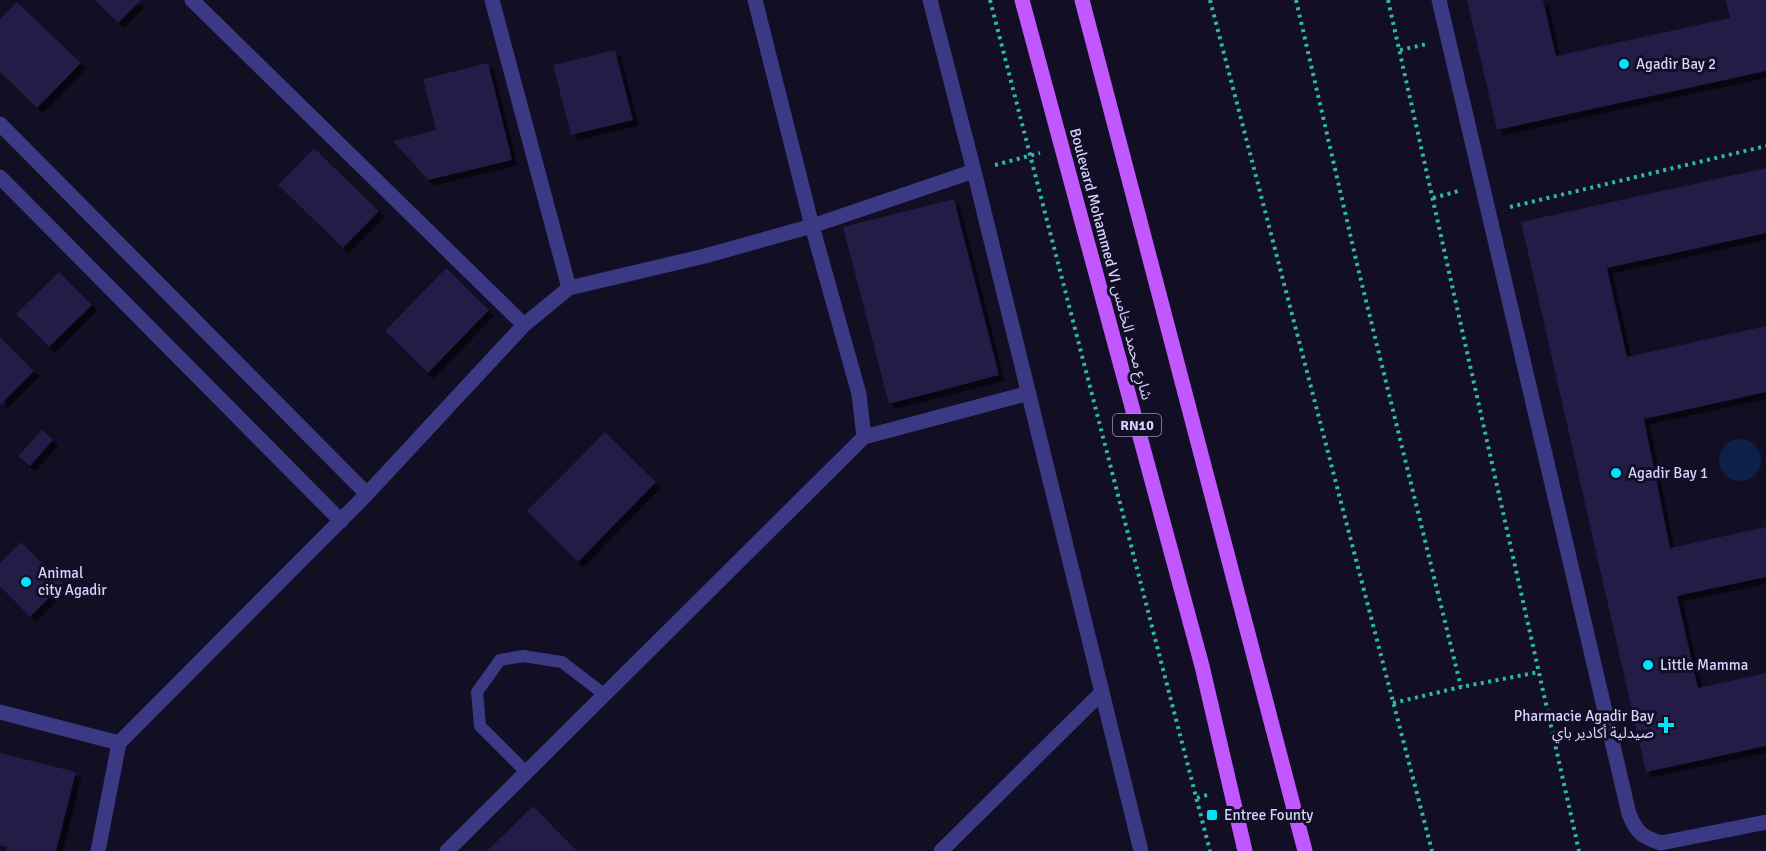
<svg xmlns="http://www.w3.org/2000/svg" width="1766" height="851" viewBox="0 0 1766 851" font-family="Signika,'Noto Sans Arabic',sans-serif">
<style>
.water{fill:#0b2147}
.building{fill:#231a46;filter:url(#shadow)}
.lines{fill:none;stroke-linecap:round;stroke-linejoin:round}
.path{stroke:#2cb8b0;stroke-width:4;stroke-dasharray:3 4.5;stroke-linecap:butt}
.lane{stroke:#3b3884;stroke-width:12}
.street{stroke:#3b3884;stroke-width:15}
.primary{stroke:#c158ff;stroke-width:15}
.poi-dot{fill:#00e3fc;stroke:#120e24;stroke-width:2}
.labels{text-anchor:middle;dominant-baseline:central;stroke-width:6;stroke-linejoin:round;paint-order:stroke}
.shield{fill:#120e24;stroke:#9c96bd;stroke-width:1.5}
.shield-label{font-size:14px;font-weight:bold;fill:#d7d1ff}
.poi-label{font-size:15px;fill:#d7d1ff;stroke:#120e24;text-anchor:start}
.street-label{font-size:15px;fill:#d7d1ff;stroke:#120e24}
</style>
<defs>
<filter id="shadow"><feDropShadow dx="5.5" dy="5.5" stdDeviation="0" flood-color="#0009"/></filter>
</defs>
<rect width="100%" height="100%" fill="#120e24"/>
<path class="water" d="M1719 460a21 21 0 1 1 42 0a21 21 0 1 1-42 0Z"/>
<path class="building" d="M95 0H141L118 23Z
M1467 0H1543L1556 56 1730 18 1726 0H1766V71L1497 130Z
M17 2 81 63 37 108 0 72V19Z
M615 50 633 120 571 135 553 65Z
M488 63 512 160 428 180 393 141 436 130 423 79Z
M314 148 379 211 343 248 278 185Z
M1766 168V233L1607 268 1627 357 1766 326V392L1644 419 1670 548 1766 527V577L1677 596 1698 688 1766 673V746L1646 772 1521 222Z
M954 199 999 375 889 404 843 227Z
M446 268 489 310 428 373 385 331Z
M59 272 92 305 49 347 16 314Z
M0 337 34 371 0 405Z
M42 430 53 440 30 466 18 456Z
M605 432 656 482 578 562 527 511Z
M21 542 63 584 30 617 0 586V563Z
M0 753 76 772 56 851H6L7 847 0 845Z
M533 806 577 851H487Z"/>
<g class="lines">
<path class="path" d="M990 0 1210 851
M1210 0 1432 851
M1296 0 1357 264 1461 687
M1388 0 1579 851
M1400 50 1427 44
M995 165 1040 153
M1433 198 1462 190
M1510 207 1766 146
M1393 703 1461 687 1539 672
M1197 798 1210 794"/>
<path class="lane" d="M526 772 480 726 477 692 500 660 523 656 562 662 605 695"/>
<path class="street" d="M192 0 524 325
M492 0 569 288
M930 0 974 171 1141 851
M1439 0 1629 814C1637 833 1642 837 1661 843L1766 822
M0 124 367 494
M0 177 341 521
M864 437 1029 393
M0 712 119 743
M98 851 119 743 367 494 524 325 569 288 705 256 812 226 974 171
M447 851 864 437 859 394 812 226 755 0
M941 851 1102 692"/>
<path class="primary" d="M1022 0 1202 666 1245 851
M1082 0 1305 851"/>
</g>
<g class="poi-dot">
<circle cx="1624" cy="64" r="6"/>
<circle cx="1616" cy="473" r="6"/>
<circle cx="26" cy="582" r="6"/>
<circle cx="1648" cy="665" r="6"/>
<path d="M1663 716h6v6h6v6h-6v6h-6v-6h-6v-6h6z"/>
<rect x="1206" y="809" width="12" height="12" rx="3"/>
</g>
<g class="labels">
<rect class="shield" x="1113" y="414" width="48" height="22" rx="4.5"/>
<g class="shield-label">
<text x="1137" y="425">RN10</text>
</g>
<g class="poi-label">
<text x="1636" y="64">Agadir Bay 2</text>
<text x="1628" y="473">Agadir Bay 1</text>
<text x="38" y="573">Animal<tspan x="38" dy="17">city Agadir</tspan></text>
<text x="1660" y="665">Little Mamma</text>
<text x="1654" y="716" text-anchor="end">Pharmacie Agadir Bay<tspan x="1654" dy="17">صيدلية أكادير باي</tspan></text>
<text x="1224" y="815">Entree Founty</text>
</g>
<g class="street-label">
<text transform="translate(1111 264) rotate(75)">Boulevard Mohammed VI شارع محمد الخامس</text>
</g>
</g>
</svg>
